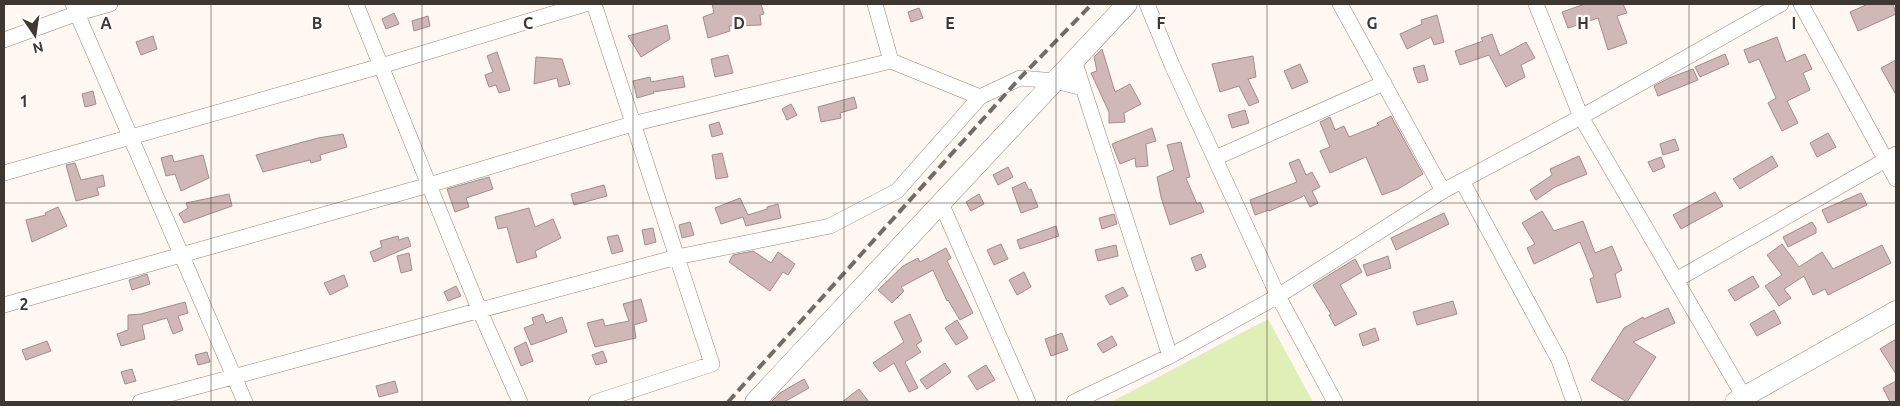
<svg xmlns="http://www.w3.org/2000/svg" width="1900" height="406" viewBox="0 0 1900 406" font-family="Ubuntu,sans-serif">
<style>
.garden{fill:#e0efb5}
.building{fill:#d0b8b7;stroke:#a38c8b}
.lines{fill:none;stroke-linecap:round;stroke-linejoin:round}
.street-casing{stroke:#99877b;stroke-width:16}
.secondary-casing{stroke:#99877b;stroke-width:21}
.street{stroke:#fff;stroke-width:15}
.secondary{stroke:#fff;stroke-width:20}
.rail{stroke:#726b66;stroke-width:4;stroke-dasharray:10 5;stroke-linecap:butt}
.grid{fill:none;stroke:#3e3732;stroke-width:1;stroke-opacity:0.55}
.grid-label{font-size:16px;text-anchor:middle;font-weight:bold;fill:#3e3732;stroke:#fff;stroke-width:4.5;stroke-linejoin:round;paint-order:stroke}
</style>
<rect width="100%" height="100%" fill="#fff7f2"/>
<path class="garden" d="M1268 319 1313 402H1111Z"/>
<path class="building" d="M712 4H761L764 14 760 15 761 25 729 26 730 31 708 38 703 17 714 13Z
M1585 4H1623L1627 13 1617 16 1627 43 1608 50 1598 18 1568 28 1562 12Z
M1868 4H1893L1896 14 1858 31 1850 12Z
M919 8 923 18 911 22 908 12Z
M394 13 399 24 386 29 382 19Z
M1437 15 1444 42 1434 45 1431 37 1407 49 1400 34 1422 24 1421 20Z
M428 16 430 26 414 31 412 21Z
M667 25 670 39 641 57 628 36Z
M1492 34 1500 56 1526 42 1535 58 1521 65 1525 77 1506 87 1489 55 1460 65 1455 51 1483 41 1481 38Z
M153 36 157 49 141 55 136 42Z
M1777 37 1786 62 1805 54 1812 69 1803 73 1810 90 1787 101 1798 123 1782 131 1768 103 1776 98 1759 59 1749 63 1744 50Z
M1102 49 1115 92 1130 84 1141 104 1124 113 1125 122 1109 123V112L1091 73 1097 71 1094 57Z
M497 52 510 90 499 93 496 85 489 87 485 75 493 72 487 56Z
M1725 54 1729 64 1700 77 1695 67Z
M728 55 733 73 715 77 711 59Z
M1253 56 1256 77 1248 79 1259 102 1249 106 1239 86 1220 92 1212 64Z
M536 57 562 59 570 84 559 87 557 78 534 84Z
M1896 60V95L1881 68Z
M1300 64 1308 82 1292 89 1284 71Z
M1424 65 1428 80 1418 83 1413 68Z
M1693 69 1698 80 1658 96 1654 86 1669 78Z
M683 76 685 87 653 92 654 93 637 98 633 81 650 77 651 82Z
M93 91 96 104 85 107 82 94Z
M854 97 857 108 840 113 841 118 821 122 818 107Z
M791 104 797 115 787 120 782 109Z
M1245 110 1249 123 1232 128 1228 115Z
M1391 116 1423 174 1398 189 1382 195 1366 157 1330 173 1320 151 1330 147 1320 122 1330 117 1335 130 1344 126 1349 137 1379 125 1377 123Z
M719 122 723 134 712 137 709 125Z
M1152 128 1156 141 1146 144 1148 166 1136 167 1135 158 1120 164 1112 144Z
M1828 133 1836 147 1817 157 1810 143Z
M343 134 347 147 320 155 321 160 311 163 310 160 263 172 256 155 318 138Z
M1675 139 1679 150 1663 155 1660 144Z
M1181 142 1190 177 1186 178 1197 204 1200 202 1204 212 1170 225 1161 197 1157 177 1174 170 1167 145Z
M722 153 728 177 716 179 712 155Z
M172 155 174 162 203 155 209 178 181 191 175 174 166 176 161 158Z
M1579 156 1587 174 1555 187 1536 200 1530 190 1552 175 1550 169Z
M1772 156 1778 166 1740 189 1733 179Z
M1661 157 1665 167 1653 172 1648 162Z
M1299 159 1306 175 1312 172 1320 187 1312 191 1318 203 1310 207 1304 195 1302 197 1269 211V210L1255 215 1250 200 1297 182 1289 163Z
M75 163 81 180 103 175 105 186 97 188 99 195 76 201 66 165Z
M1008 167 1013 177 998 185 993 175Z
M489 177 493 189 466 198 469 207 455 212 447 189Z
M1025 182 1029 190 1031 189 1038 207 1021 213 1012 188Z
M604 185 607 196 574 205 571 194Z
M1715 192 1723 206 1681 229 1673 215Z
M1861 193 1867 205 1828 223 1822 210Z
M229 194 232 206 184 223 179 214 188 208 186 203Z
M979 194 984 204 971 211 966 202Z
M740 198 748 215 767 209V207L778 204 781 218 746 226 743 217 721 224 715 208Z
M58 207 67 226 32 242 26 220 46 215 45 213Z
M529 208 535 227 553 219 561 238 535 251 537 257 517 263 507 227 498 229 495 217Z
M1542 211 1554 231 1583 221 1595 253 1612 246 1622 270 1615 274 1621 297 1597 303 1590 279 1594 277 1580 242 1534 264 1527 248 1535 244 1522 223Z
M1444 213 1449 224 1396 250 1391 238Z
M1114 214 1117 224 1102 229 1099 218Z
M690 222 694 235 682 238 679 225Z
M1812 222 1816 228V233L1788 247 1783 237Z
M1056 226 1059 236 1020 249 1017 240Z
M653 228 656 242 645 245 642 230Z
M618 235 623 251 612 254 607 237Z
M398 236 399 240 408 237 411 246 374 262 370 252 382 247 380 241Z
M1001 244 1008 259 994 265 987 250Z
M1782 244 1799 267 1822 252 1833 269 1882 245 1891 263 1828 295 1825 289 1813 295 1804 276 1784 289 1791 298 1779 306 1765 286 1782 275 1767 255Z
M1116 245 1118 256 1098 261 1095 250Z
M946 248 951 258 947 261 973 313 960 320 948 300 947 301 933 270 901 287 904 291 892 303 878 290 903 266 918 258 920 262Z
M753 251 771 263 778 252 795 264 788 275 783 272 770 291 729 262 733 255Z
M409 253 412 270 401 273 397 256Z
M1201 254 1206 267 1196 271 1191 258Z
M1388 256 1391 268 1367 276 1363 265Z
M1355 259 1362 272 1340 285 1357 314 1335 326 1329 315 1331 314 1313 285Z
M1024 272 1031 287 1017 295 1009 280Z
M147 274 150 284 132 290 129 280Z
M344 275 348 286 330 295 324 283Z
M1753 276 1759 287 1735 301 1728 290Z
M456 286 461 296 448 301 444 292Z
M1123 287 1128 296 1110 305 1105 296Z
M641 299 647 321 634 325 636 338 595 347 587 323 603 319 605 326 629 321 623 304Z
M1453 301 1457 314 1417 325 1413 312Z
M185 302 188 313 178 316 183 330 173 334 167 318 142 325 145 339 121 346 117 334 128 330V315L141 314Z
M1668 308 1675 323 1633 342 1656 357 1627 402 1591 380 1624 328 1643 317 1644 319Z
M1774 310 1781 323 1757 336 1750 324Z
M543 314 546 323 562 317 567 332 531 345 524 328 534 324 532 318Z
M910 314 922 341 916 345 921 352 905 362 918 388 909 392 894 363 880 372 873 363 904 342 894 322Z
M957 320 968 338 956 345 945 328Z
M1375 328 1379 340 1363 346 1359 334Z
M1062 333 1068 350 1051 356 1045 339Z
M1112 336 1117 345 1103 353 1097 344Z
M1896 339V374L1880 349Z
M47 341 51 351 26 360 22 350Z
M526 342 533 361 521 366 514 348Z
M603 351 607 362 596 365 592 355Z
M207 352 210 362 198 365 195 355Z
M945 363 951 372 927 389 920 380Z
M986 365 995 380 977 390 968 376Z
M132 369 136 381 125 384 121 372Z
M804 379 809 388 784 402H771L780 393Z
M395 381 398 392 379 397 376 386Z
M1896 381V402H1890L1883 388Z
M859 389 869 402H842Z"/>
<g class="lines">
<defs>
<path id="street" d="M73 4 245 402
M356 4 479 309 520 402
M594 4 712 364 596 402
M875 4 891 61 980 97 1020 78 1055 81 1083 88
M1147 4 1172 65 1278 296 1335 402
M1340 4 1443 191
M1536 4 1581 117 1747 402
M1801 4 1896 179
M4 40 78 13 110 4
M1074 60 1170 356
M1215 158 1384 83
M4 173 381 66 585 4
M1462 181 1559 360 1574 402
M941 203 1028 402
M1676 280 1896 154
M4 305 429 185 632 124 891 61
M140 402 677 257 830 226 897 191 980 97
M1074 402 1170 356 1278 296 1443 191 1581 117 1781 4"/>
<path id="secondary" d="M755 402 1127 4
M1735 402 1896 311"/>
</defs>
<use href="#street" class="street-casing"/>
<use href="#secondary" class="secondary-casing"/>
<use href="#street" class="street"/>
<use href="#secondary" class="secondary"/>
<path class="rail" d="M728 402 1020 78 1092 4"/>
</g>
<path class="grid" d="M211 4V402M422 4V402M633 4V402M844 4V402M1056 4V402M1267 4V402M1478 4V402M1689 4V402M4 203H1896"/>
<g class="grid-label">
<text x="106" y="29">A</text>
<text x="317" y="29">B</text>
<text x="528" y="29">C</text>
<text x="739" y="29">D</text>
<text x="950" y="29">E</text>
<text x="1161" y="29">F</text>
<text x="1372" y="29">G</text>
<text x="1583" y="29">H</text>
<text x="1794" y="29">I</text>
<text x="24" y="107">1</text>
<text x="24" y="310">2</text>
</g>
<rect width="1900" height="406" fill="none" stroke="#3e3732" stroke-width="10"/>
<g transform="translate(35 35) rotate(167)" stroke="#ffffff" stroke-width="4" paint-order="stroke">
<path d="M0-4L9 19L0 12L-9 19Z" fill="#3e3732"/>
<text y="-8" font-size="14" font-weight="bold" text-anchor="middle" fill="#3e3732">N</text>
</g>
</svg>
